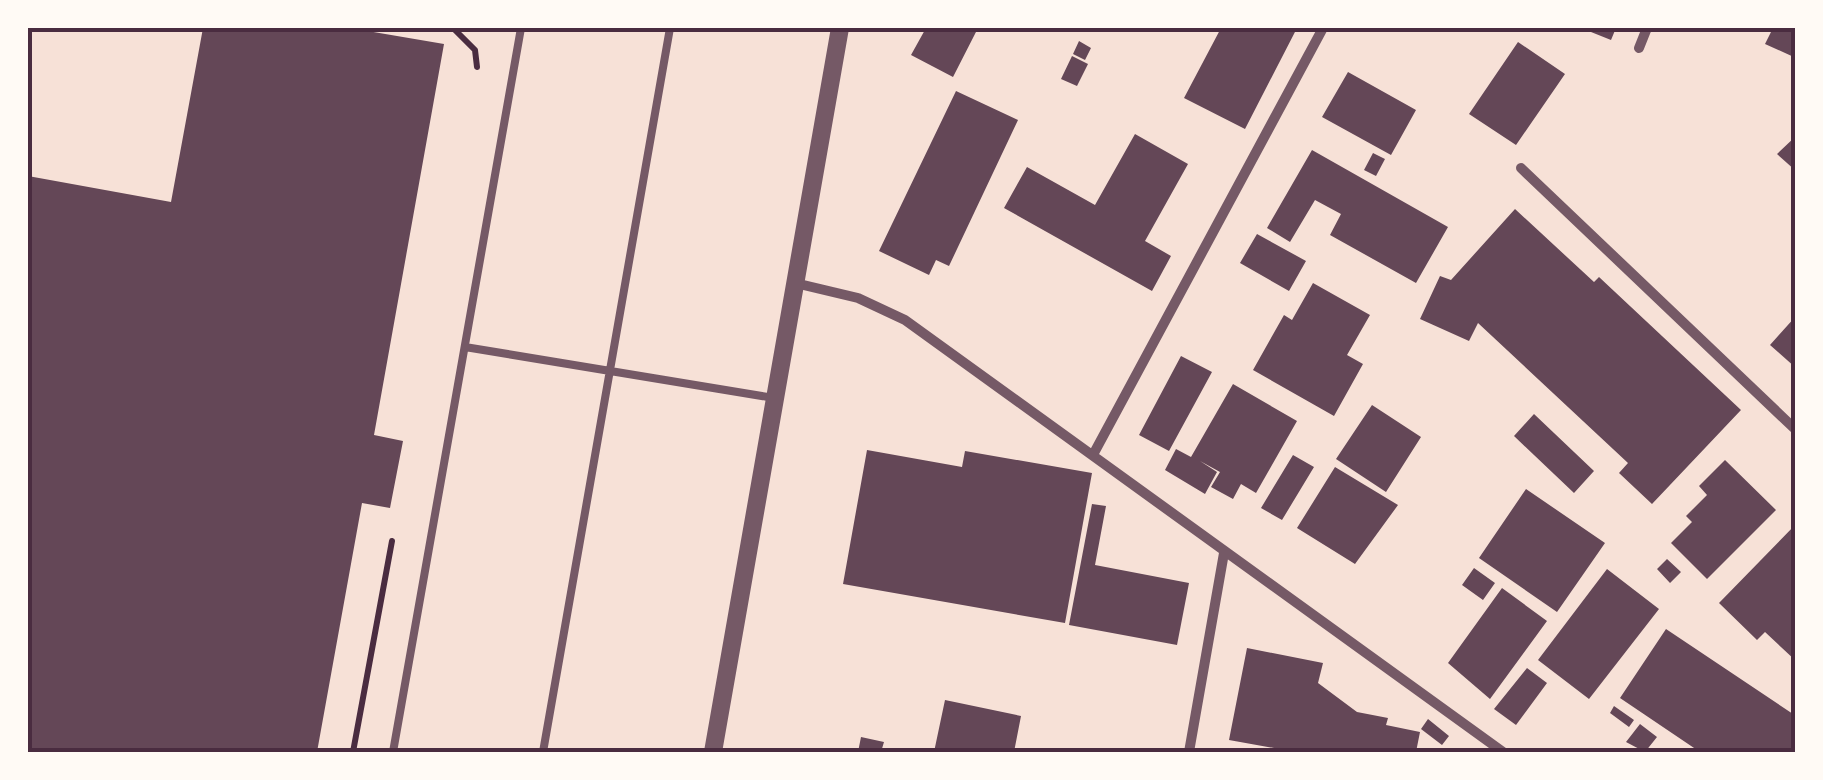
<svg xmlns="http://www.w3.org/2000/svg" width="1823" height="780" viewBox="0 0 1823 780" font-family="Overpass,sans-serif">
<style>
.building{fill:#644757}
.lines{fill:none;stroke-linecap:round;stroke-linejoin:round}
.path{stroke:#4a2c40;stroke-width:6}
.service{stroke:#755966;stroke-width:8}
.minor{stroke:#755966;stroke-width:10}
.tertiary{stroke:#755966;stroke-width:18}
.neatline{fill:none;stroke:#4a2c40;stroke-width:4}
</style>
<rect width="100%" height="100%" fill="#f7e1d7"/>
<path class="building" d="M203 28H350L444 44 374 435 403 441 390 508 362 503 317 752H28V176L171 202Z
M926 28 977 30 953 77 911 55Z
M1221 28 1296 30 1245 129 1184 98Z
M1581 28H1616L1611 40Z
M1773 28H1796V58L1765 44Z
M1079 41 1091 48 1085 60 1073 54Z
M1518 42 1565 74 1516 145 1469 114Z
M1072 56 1088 64 1077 86 1061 79Z
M1348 72 1416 110 1391 155 1322 117Z
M956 91 1018 120 949 266 936 260 929 275 879 251Z
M1135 134 1188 164 1145 241 1171 256 1152 291 1004 208 1027 167 1095 205Z
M1796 136V171L1777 154Z
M1312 150 1448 227 1416 283 1330 235 1341 214 1315 200 1290 242 1267 228Z
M1373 153 1385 159 1376 176 1364 170Z
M1515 209 1594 282 1599 277 1741 410 1652 504 1619 473 1628 463 1478 323 1469 341 1420 319 1440 276 1451 280Z
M1257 234 1306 261 1289 291 1240 263Z
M1313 283 1370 315 1347 355 1363 364 1334 416 1253 370 1284 315 1292 320Z
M1796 316V368L1770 345Z
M1181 356 1212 372 1169 451 1139 435Z
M1233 384 1297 421 1256 493 1241 484 1233 499 1211 487 1220 472 1200 461 1217 472 1205 494 1165 470 1176 449 1191 457Z
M1372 405 1421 437 1386 492 1336 459Z
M1534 414 1594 471 1574 493 1514 436Z
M867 450 962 467 965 451 1092 473 1065 623 843 584Z
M1293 455 1314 467 1282 520 1261 508Z
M1725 460 1776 510 1707 579 1671 543 1692 522 1686 516 1707 495 1699 486Z
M1335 467 1398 505 1355 564 1297 528Z
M1526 489 1605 543 1557 612 1479 558Z
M1092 504 1106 506 1095 565 1189 583 1177 645 1069 625Z
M1796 524V661L1765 632 1757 640 1719 603Z
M1667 559 1681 572 1670 583 1657 569Z
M1474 568 1495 583 1483 600 1462 585Z
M1607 569 1659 609 1589 699 1538 660Z
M1502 588 1547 621 1490 699 1448 663Z
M1666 629 1796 716V752H1700L1620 698Z
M1247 648 1323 663 1318 683 1357 712 1388 718 1386 725 1420 732 1416 752H1296L1229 740Z
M1527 668 1547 683 1516 725 1494 709Z
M945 700 1021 716 1014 752H934Z
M1614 706 1634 720 1629 727 1610 713Z
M1428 719 1449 736 1442 745 1421 729Z
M1640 724 1657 737 1645 752 1626 742Z
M861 737 884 742 881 752H858Z"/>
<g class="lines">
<path class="path" d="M453 28 475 50 477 67
M353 752 392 541"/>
<path class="service" d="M465 347 774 398
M393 752 521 28
M543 752 670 28"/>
<path class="minor" d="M1639 48 1647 28
M1521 168 1796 430
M795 283 858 298 905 320 1503 752
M1094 453 1323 28
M1189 752 1224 553"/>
<path class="tertiary" d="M713 752 840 28"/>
</g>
<rect width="1823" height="780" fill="none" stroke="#fffaf5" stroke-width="60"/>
<rect x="30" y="30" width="1763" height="720" class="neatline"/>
</svg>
